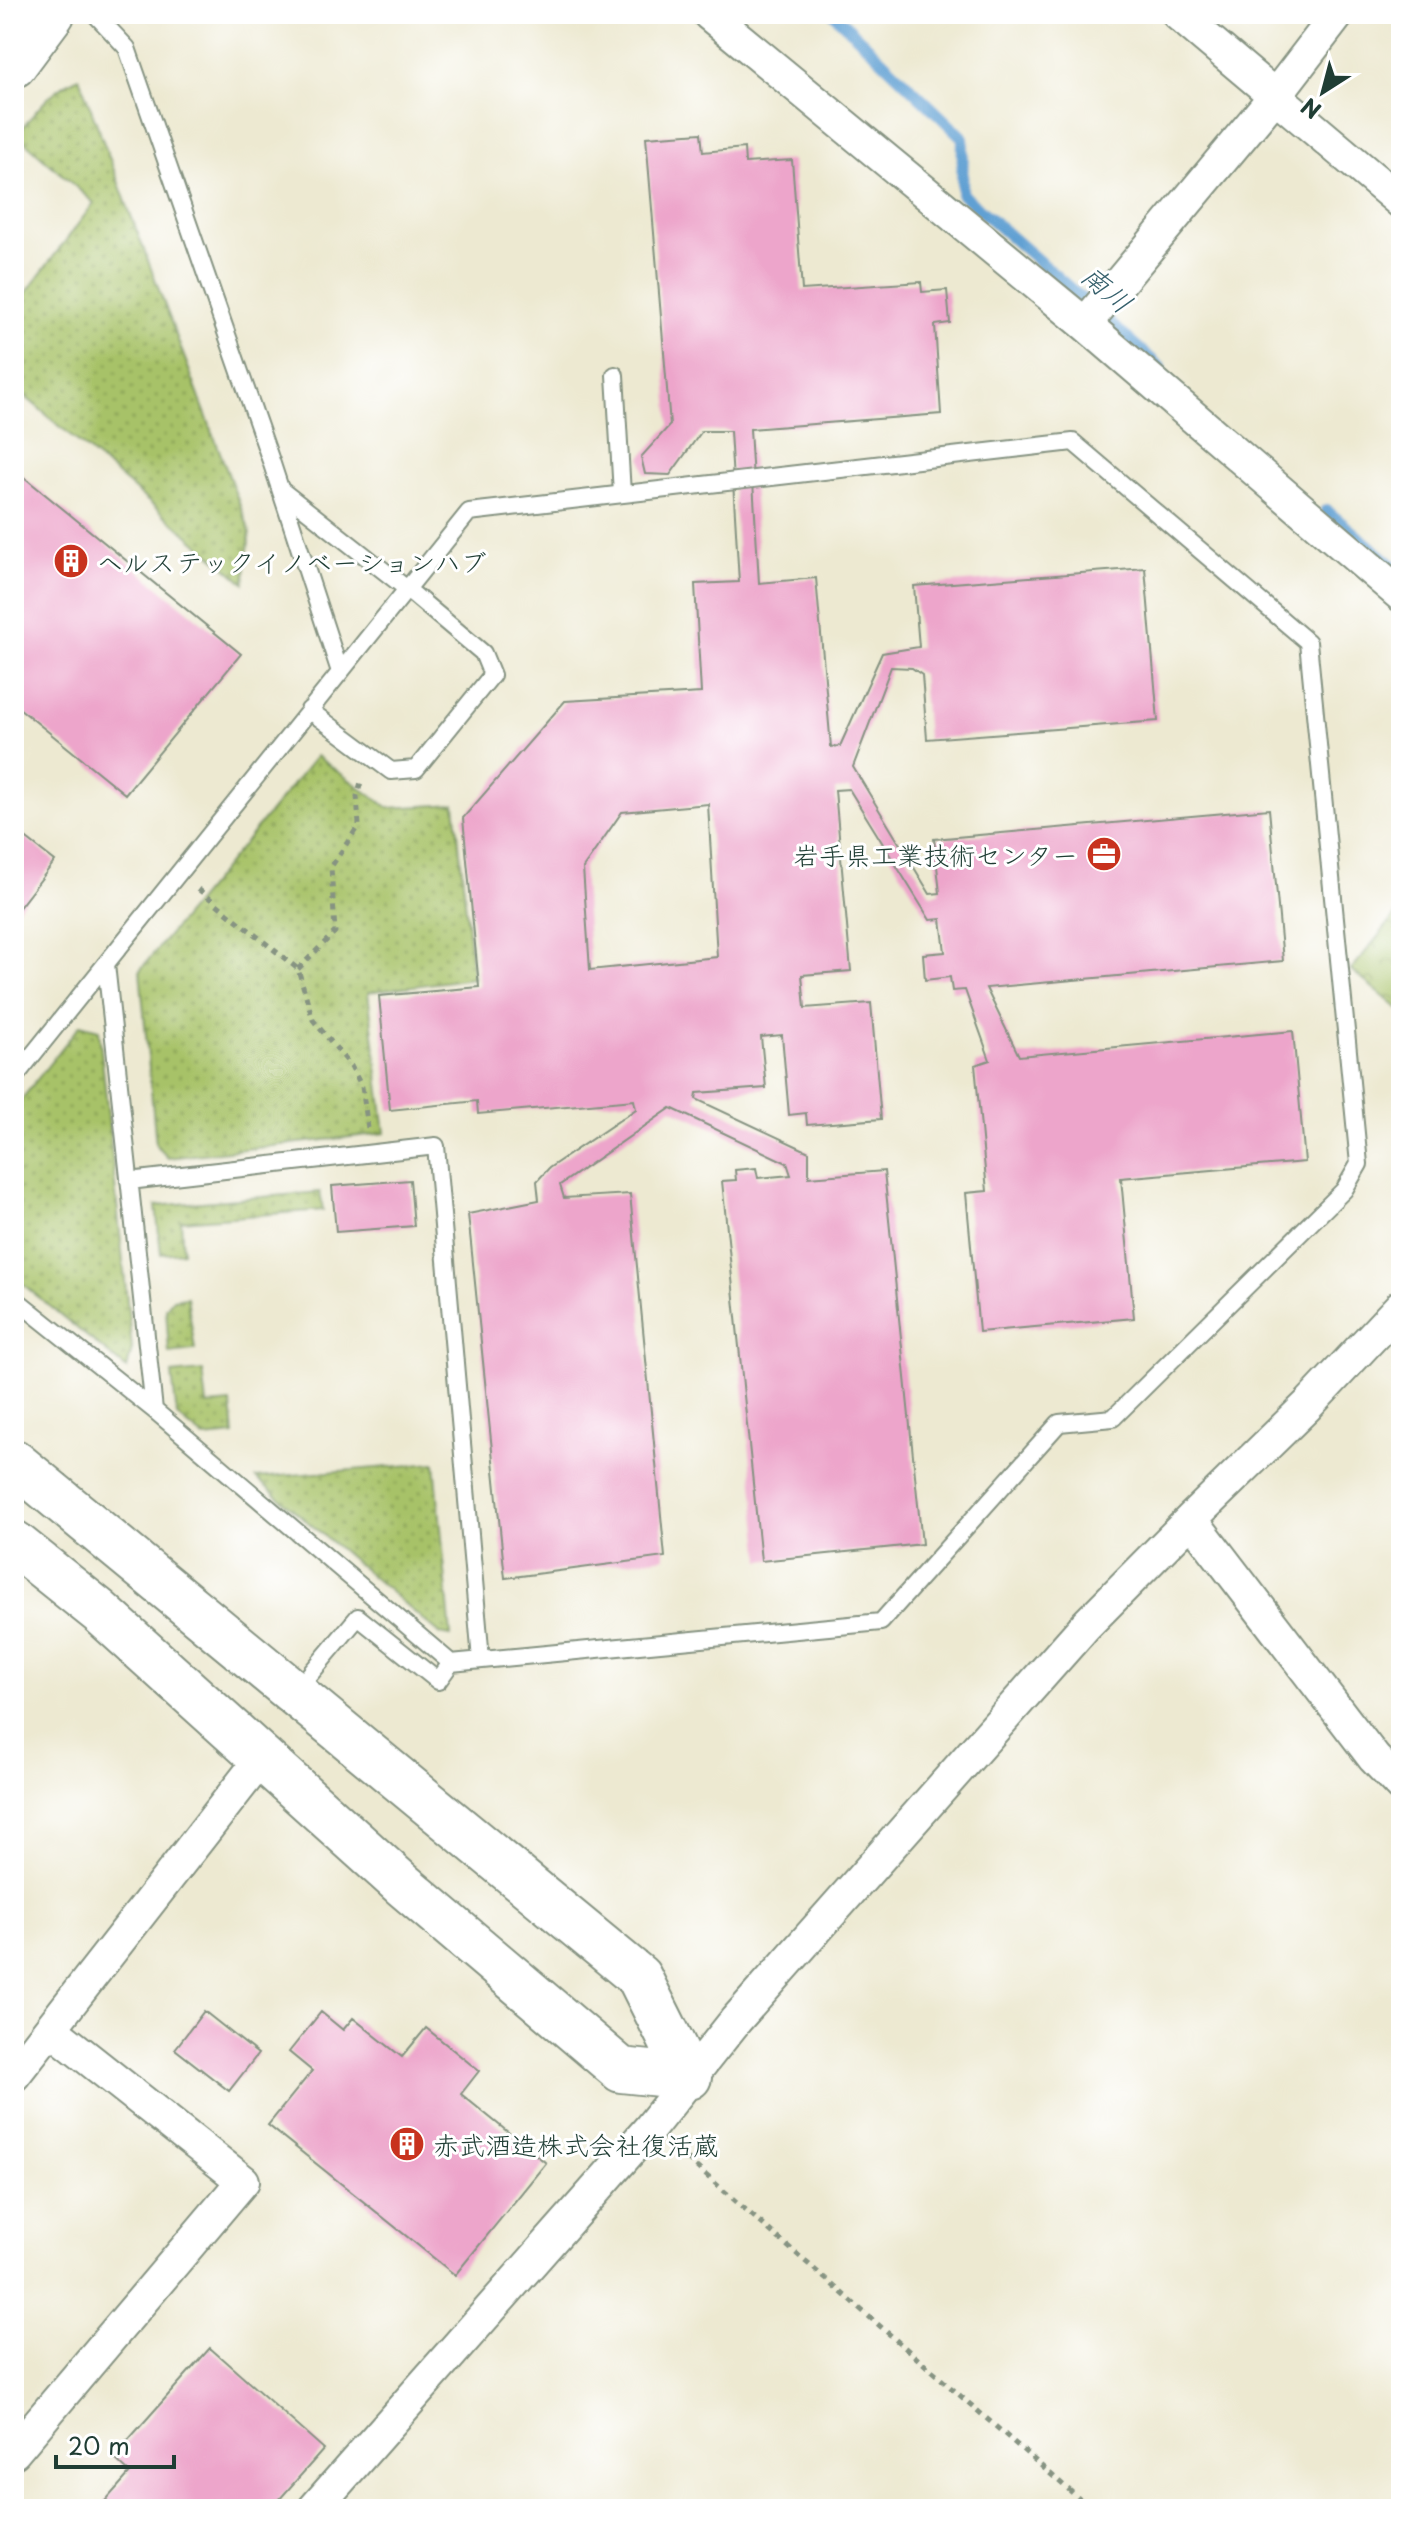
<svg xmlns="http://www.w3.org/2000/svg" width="1415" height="2523" viewBox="0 0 1415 2523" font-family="'Playpen Sans','Klee One',sans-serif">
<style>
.grass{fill:url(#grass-dots);stroke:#63804e;stroke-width:2}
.park{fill:url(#park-crowns);stroke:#63804e;stroke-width:2}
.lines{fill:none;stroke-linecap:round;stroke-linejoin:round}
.stream{stroke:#60a0d3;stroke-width:12}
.building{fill:#eda5cb;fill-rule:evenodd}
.lane-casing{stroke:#869382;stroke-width:20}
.street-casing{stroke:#869382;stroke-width:36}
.secondary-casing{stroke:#869382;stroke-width:48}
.path{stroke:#869382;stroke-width:5;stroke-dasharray:6 6;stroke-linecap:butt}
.lane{stroke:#fff;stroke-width:16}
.street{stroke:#fff;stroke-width:32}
.secondary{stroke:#fff;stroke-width:44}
.labels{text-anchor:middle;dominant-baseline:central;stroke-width:6;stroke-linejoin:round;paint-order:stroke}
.poi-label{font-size:26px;fill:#1f3d34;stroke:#fff;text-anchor:start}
.water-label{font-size:28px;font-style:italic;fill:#36606c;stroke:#fff}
</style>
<defs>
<pattern id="grass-dots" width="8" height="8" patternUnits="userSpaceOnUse" patternTransform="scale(2)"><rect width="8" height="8" fill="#a7c268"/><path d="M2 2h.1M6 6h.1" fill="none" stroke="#879f56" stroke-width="1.8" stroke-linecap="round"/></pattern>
<pattern id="park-crowns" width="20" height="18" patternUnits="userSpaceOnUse" patternTransform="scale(2)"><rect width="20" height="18" fill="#a7c268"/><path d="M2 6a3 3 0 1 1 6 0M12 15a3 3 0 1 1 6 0" fill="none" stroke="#879f56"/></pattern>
</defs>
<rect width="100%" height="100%" fill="#fff"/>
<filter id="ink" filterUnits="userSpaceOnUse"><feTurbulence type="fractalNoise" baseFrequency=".0125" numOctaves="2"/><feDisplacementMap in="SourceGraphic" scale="16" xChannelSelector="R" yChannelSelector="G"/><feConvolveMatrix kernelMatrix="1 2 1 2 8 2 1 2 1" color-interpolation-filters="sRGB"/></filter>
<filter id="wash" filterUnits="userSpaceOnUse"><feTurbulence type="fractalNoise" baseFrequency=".006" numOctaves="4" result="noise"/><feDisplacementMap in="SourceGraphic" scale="32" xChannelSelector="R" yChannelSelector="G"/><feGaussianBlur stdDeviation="1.8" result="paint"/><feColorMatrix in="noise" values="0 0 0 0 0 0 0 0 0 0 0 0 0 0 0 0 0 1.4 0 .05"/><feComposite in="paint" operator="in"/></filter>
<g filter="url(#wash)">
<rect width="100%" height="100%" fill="#ede9d1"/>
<path class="grass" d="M79 77 250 532 244 583 14 387V309L94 203 17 135C36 111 50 90 79 77Z
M316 756 389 808 455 804 473 978 368 992 385 1133 168 1158 156 1145 140 970Z
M80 1025 99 1030 132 1349 127 1369 14 1277V1109Z
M320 1192 323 1210 181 1221 183 1252 161 1254 156 1206Z
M187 1297 195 1350 169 1353 166 1308 173 1299Z
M203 1371 207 1405 231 1403 234 1435 204 1438 177 1416 172 1374Z
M435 1463 451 1636 440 1634 256 1478Z"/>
<path class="park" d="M1401 908V1011L1351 970Z"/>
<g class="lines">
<path class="stream" d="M834 14 963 138 962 194 1161 368
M1326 510 1401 572"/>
</g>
<g id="blocks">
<path class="building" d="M701 133 703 152 744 148 745 163 792 160 802 290 921 282 922 292 947 290 950 323 935 325 941 414 750 429 759 583 816 578 831 747 840 746 882 653 919 647 914 586 1145 568 1158 721 927 739 922 675 912 668 891 667 853 767 930 894 940 893 934 839 1269 809 1283 961 986 988 1019 1056 1293 1031 1305 1162 1121 1178 1134 1318 979 1332 966 1193 987 1191 975 1065 990 1060 965 990 952 991 950 977 925 980 923 954 945 952 941 919 930 920 849 789 835 790 851 971 802 975 805 1008 871 1003 881 1119 807 1125 806 1113 789 1115 782 1035 761 1037 766 1088 697 1093 696 1099 809 1152V1177L884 1171 922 1544 761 1561 722 1181 736 1180 735 1170 756 1168 758 1178 791 1175 787 1163 671 1108 560 1185 564 1198 630 1194 665 1557 505 1578 468 1214 539 1200 537 1181 549 1168 636 1109 634 1100 478 1114 477 1101 390 1110 379 996 479 987 463 818 565 701 701 693 695 584 739 582 730 431H702L670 475 645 474 641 457 670 425 646 137ZM708 804 717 957 590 970 583 868 622 812Z
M14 469 241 654 125 794 14 704Z
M14 829 55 861 14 914Z
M410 1180 414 1226 336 1232 332 1186Z
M204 2011 258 2054 229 2091 175 2049Z
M321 2012 343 2030 353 2018 402 2057 426 2028 479 2071 461 2094 546 2163 455 2275 268 2125 312 2071 289 2052Z
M210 2348 324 2449 271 2509H98L130 2473 113 2457Z"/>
</g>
</g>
<g filter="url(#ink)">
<use href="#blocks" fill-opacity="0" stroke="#869382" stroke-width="2"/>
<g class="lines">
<defs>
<path id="lane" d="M95 14 127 48 271 461 340 672
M615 375 622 494
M281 490 407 589 483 653 492 675 416 769 391 771 309 710
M106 964 154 1410
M14 1078 469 512 1073 442 1308 642 1359 1164 1344 1190 1113 1418 1059 1423 881 1622 451 1663 154 1410 14 1298
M129 1181 436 1146 481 1660
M295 1692 358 1617 438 1681 451 1663"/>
<path id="street" d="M709 14 1085 324 1401 595
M1178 14 1401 202
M1085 324 1275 96 1338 14
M1191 1519 1374 1758 1401 1786
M14 2075 261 1759
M14 2452 243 2181 52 2030
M314 2509 650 2128 736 2020 1086 1625 1191 1519 1308 1405 1401 1306"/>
<path id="secondary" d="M14 65 52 14
M14 1462 639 1977 689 2077
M14 1543 99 1611 403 1885 621 2070 689 2077"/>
</defs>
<use href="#lane" class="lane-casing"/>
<use href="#street" class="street-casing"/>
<use href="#secondary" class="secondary-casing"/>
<path class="path" d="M198 889 298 969 313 1020 351 1066 362 1087 368 1128
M298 969 335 932 331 867 359 825 357 796 361 782
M678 2151 1091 2509"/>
<use href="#lane" class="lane"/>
<use href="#street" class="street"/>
<use href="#secondary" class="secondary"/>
</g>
</g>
<defs>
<symbol id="building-disc" viewBox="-11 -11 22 22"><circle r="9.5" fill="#c8321e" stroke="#fff"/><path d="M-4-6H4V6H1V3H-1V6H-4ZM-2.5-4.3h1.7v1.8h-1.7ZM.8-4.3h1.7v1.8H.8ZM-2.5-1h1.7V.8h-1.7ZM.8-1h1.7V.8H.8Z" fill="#fff"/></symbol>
<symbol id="office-disc" viewBox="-11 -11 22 22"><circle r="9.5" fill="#c8321e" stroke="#fff"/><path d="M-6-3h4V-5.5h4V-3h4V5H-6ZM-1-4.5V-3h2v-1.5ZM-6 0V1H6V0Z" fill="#fff"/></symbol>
</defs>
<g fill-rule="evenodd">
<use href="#building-disc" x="51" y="541" width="40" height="40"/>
<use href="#office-disc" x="1084" y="834" width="40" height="40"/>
<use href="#building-disc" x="387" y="2124" width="40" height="40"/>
</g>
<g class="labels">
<g class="poi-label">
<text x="97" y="561">ヘルステックイノベーションハブ</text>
<text x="1078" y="854" text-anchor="end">岩手県工業技術センター</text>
<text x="433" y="2144">赤武酒造株式会社復活蔵</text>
</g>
<g class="water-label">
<text transform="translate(1108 288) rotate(41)">南川</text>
</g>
</g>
<rect width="1415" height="2523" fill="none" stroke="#fff" stroke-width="48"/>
<g transform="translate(1323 92) rotate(216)" stroke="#ffffff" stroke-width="6" paint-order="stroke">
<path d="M0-6L14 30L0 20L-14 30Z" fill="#1f3d34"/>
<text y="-12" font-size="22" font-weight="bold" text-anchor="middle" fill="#1f3d34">N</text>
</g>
<path d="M56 2455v12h118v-12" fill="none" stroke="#1f3d34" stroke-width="4"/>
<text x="68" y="2455" font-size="24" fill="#1f3d34" stroke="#ffffff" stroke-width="6" paint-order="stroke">20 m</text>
</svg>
